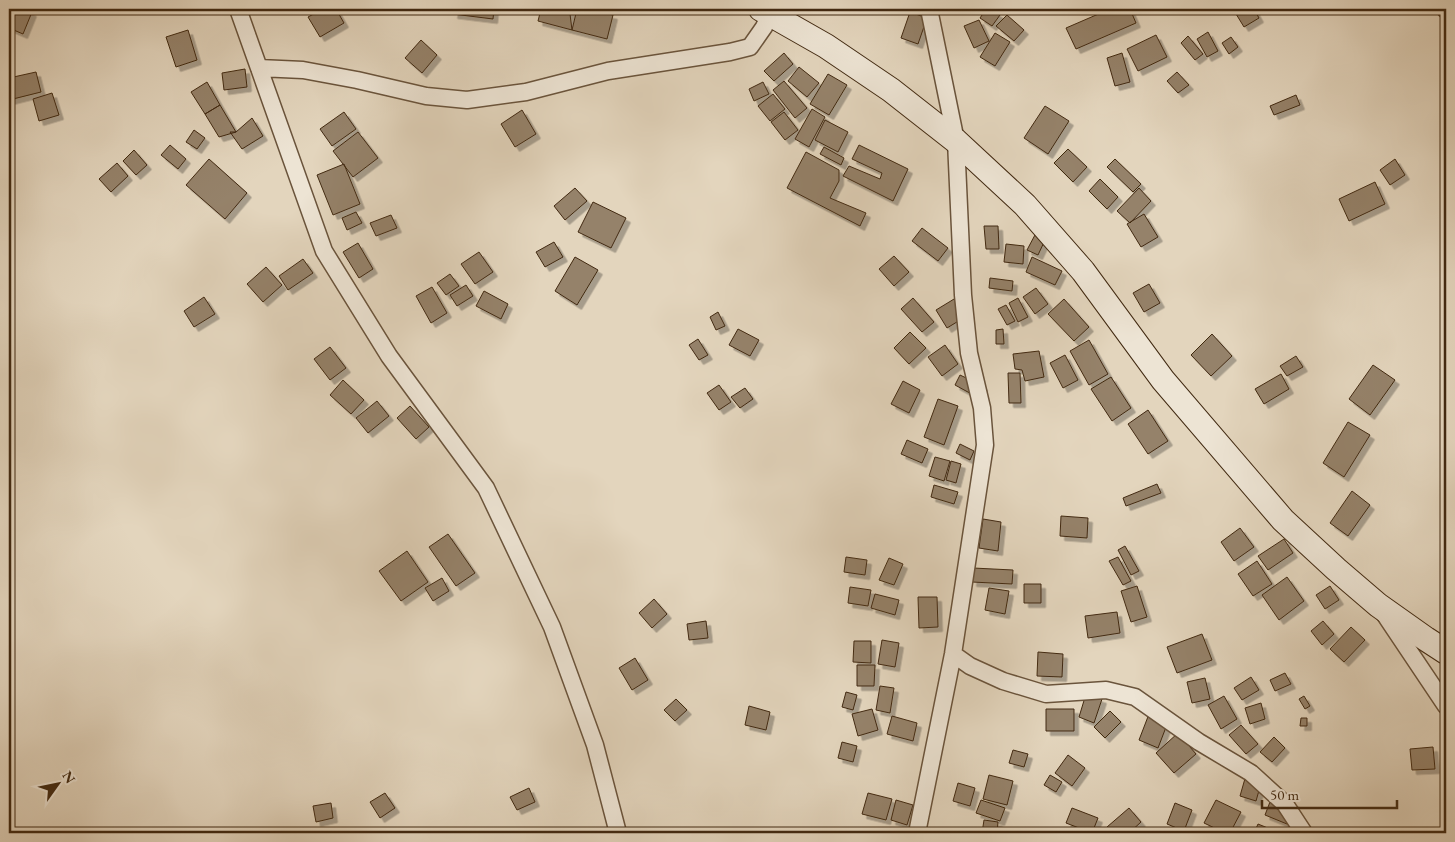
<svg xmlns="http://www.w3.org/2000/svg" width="1455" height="842" viewBox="0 0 1455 842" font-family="'EB Garamond',serif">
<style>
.building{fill:#95826a;stroke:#412911;filter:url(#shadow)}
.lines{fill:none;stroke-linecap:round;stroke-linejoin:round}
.street-casing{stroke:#6a543c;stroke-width:19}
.secondary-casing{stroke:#412911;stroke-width:26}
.street{stroke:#ede4d4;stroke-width:16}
.secondary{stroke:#ede4d4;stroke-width:24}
</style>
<defs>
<filter id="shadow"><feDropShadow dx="4.5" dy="4.5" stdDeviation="0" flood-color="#0004"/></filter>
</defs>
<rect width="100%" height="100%" fill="#e3d5bd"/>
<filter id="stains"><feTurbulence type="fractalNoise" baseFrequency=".004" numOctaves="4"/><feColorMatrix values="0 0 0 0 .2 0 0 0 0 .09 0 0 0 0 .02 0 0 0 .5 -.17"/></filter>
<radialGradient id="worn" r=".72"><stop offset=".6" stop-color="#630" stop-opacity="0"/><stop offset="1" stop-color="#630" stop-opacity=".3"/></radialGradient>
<path class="building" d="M9 9H25L32 12 23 34 9 28Z
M323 9H336L344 23 320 37 308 17Z
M454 9H494L493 19 453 14Z
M541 9H553L570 14 572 30 538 21Z
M557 9H572L570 14Z
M577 9H586L613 15 607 39 572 30Z
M986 9H991L1000 15 992 26 980 18Z
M1110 9H1130L1136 23 1076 49 1066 28Z
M1233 9H1254L1259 18 1244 27Z
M910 12 927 18 918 44 901 38Z
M1007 15 1024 30 1014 41 996 26Z
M979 20 989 41 974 48 964 26Z
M188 30 197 60 176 67 166 37Z
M1208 32 1218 51 1207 57 1197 39Z
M995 33 1010 42 995 66 980 57Z
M1156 35 1167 57 1138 71 1127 49Z
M1188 36 1203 54 1195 60 1181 43Z
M1231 37 1238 47 1229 54 1222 43Z
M421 40 437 55 422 73 405 58Z
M784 53 793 64 774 81 764 71Z
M1122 53 1130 82 1115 86 1107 58Z
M799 67 819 83 807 97 788 81Z
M245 69 247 87 224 90 222 73Z
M36 72 41 92 9 100V78Z
M1177 72 1189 85 1178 93 1167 81Z
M828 74 847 85 829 115 810 104Z
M784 81 807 108 795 118 773 90Z
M207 82 220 105 205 114 191 92Z
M763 82 769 94 754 101 749 89Z
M52 93 59 115 39 121 33 99Z
M773 94 785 109 770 121 758 106Z
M1296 95 1300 105 1274 115 1270 106Z
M220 105 236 132 219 137 205 114Z
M1045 106 1069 121 1048 154 1024 138Z
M812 109 825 117 809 147 795 139Z
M522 110 536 134 515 147 501 124Z
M344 112 356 129 332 146 320 129Z
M784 112 798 130 785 140 771 122Z
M252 118 263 136 242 149 230 132H236Z
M825 120 848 132 838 152 815 140Z
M194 130 205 138 197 149 186 142Z
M358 132 378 158 353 177 333 151Z
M170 145 186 159 178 169 161 155Z
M859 145 908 169 893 201 843 176 849 166 880 179 882 173 852 159Z
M824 147 844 158 841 165 820 154Z
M1068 149 1087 167 1073 182 1054 163Z
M134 150 147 165 136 175 123 161Z
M806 152 839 170V181L830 198 866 213 860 226 787 188Z
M209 159 247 193 225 219 186 185Z
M1115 159 1141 184 1133 192 1107 167Z
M1395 159 1405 175 1390 185 1380 170Z
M117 163 128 176 111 192 99 179Z
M344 164 360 204 333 215 317 175Z
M1100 179 1118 197 1107 209 1089 191Z
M1375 182 1385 204 1349 221 1339 199Z
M575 188 587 201 565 220 554 206Z
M1139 188 1151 201 1130 223 1117 211Z
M593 202 626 218 611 248 578 232Z
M356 212 362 223 347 230 342 218Z
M1144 214 1158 237 1141 247 1127 224Z
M391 215 397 228 376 236 370 223Z
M984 226H998L999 249H986Z
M922 228 948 248 938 261 912 241Z
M1036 233 1046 238 1038 255 1027 250Z
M554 242 563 257 545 267 536 252Z
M358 243 373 269 359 278 343 252Z
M1006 244 1024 246 1023 264 1004 262Z
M479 252 493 272 475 284 461 264Z
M894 256 909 272 894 286 879 269Z
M575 257 598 270 577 305 555 291Z
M1032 257 1062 271 1055 285 1026 272Z
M303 259 313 273 288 290 279 276Z
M266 267 282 285 263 302 247 284Z
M450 274 459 286 446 295 437 283Z
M990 278 1013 281 1012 291 989 288Z
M1149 284 1160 303 1144 312 1133 293Z
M466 285 473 296 457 306 450 295Z
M432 287 447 313 431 323 416 296Z
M1036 288 1048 304 1035 314 1023 297Z
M484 291 508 304 501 319 476 306Z
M959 296 970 314 947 328 936 310Z
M204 297 215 314 194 327 184 311Z
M913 298 934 322 922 332 901 309Z
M1018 298 1028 317 1018 322 1009 303Z
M1064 299 1089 327 1074 341 1048 314Z
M1006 305 1015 321 1007 325 998 309Z
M718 312 725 326 716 330 710 317Z
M738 329 759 340 750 356 729 345Z
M1003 329 1004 344H996V330Z
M910 332 926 348 909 364 894 348Z
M1212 334 1232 356 1211 376 1191 355Z
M698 339 708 355 699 360 689 345Z
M1089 340 1108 374 1089 385 1070 351Z
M945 345 958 364 942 376 928 357Z
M330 347 346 368 330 380 314 359Z
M1039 351 1044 377 1025 381 1022 370 1015 369 1013 354Z
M1065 355 1078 380 1063 388 1050 363Z
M1296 356 1303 367 1287 376 1280 366Z
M1373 365 1395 380 1370 415 1349 399Z
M1008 373H1020L1021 403H1009Z
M1281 374 1289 389 1264 404 1255 389Z
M960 375 983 386 977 397 955 385Z
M1111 377 1131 408 1112 421 1091 389Z
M343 380 364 400 351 414 330 395Z
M903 381 920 390 909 413 891 404Z
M719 385 731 402 719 410 707 393Z
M745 388 753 399 740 408 731 397Z
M938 399 958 406 944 445 924 437Z
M377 401 389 416 368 433 356 418Z
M410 406 429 427 416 439 397 418Z
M1148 410 1168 441 1148 454 1128 424Z
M1348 422 1370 435 1344 477 1323 463Z
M907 440 928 449 922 463 901 454Z
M960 444 974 451 970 460 956 453Z
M935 457 950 461 944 481 929 476Z
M951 461 961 464 956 483 946 480Z
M1157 484 1161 493 1126 506 1123 498Z
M934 485 958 492 954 504 931 497Z
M1352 491 1370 505 1348 536 1330 523Z
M1061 516 1088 518 1087 538 1060 536Z
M983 519 1001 522 998 551 979 548Z
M1240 528 1254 547 1234 561 1221 542Z
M448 534 475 573 456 586 429 547Z
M1284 539 1293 553 1268 570 1258 556Z
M1125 546 1139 571 1131 575 1118 550Z
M407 551 428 582 401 601 379 571Z
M846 557 867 560 865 575 844 572Z
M1118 557 1131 581 1123 585 1109 561Z
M889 558 903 564 894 585 879 580Z
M1257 561 1272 584 1253 596 1238 574Z
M973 568 1013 570 1012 584 972 582Z
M1287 577 1304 601 1279 620 1262 595Z
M442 578 449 591 433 601 425 588Z
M1024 584H1041V603H1024Z
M1137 586 1147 617 1131 622 1121 591Z
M1330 586 1339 600 1325 609 1316 595Z
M850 587 871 590 868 606 848 603Z
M989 588 1009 591 1005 614 985 610Z
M875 594 899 600 895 615 871 608Z
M918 597H937L938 627 919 628Z
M654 599 667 614 652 628 639 613Z
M1117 612 1120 633 1088 638 1085 616Z
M706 621 708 638 689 640 687 624Z
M1323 621 1334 634 1322 645 1311 631Z
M1351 627 1365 640 1344 662 1330 649Z
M1202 634 1212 660 1177 673 1167 647Z
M882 640 899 643 895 667 878 664Z
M854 641H871V663L853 662Z
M1038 652 1063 654 1062 677 1037 676Z
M635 658 648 680 632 690 619 668Z
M857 665H875L874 686H857Z
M1285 673 1291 684 1275 691 1270 680Z
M1251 677 1259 690 1242 700 1234 688Z
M1205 678 1210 699 1192 703 1187 682Z
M880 686 894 688 890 713 876 710Z
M846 692 857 695 853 710 842 707Z
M1086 694 1102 699 1094 723 1079 717Z
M1224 696 1237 719 1221 729 1208 705Z
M1304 696 1310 706 1305 709 1299 699Z
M676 699 687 710 675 721 664 710Z
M1261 703 1265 719 1250 724 1245 708Z
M749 706 770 712 766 730 745 725Z
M872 709 878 730 858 736 852 714Z
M1046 709H1074V731H1046Z
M1110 711 1121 722 1105 738 1094 727Z
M1149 714 1168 722 1158 748 1139 740Z
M892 716 917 723 913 741 887 734Z
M1301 718H1307V726H1300Z
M1241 725 1258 744 1246 754 1229 735Z
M1178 733 1196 754 1174 773 1156 753Z
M1274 737 1285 748 1272 762 1260 752Z
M842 742 857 746 853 762 838 758Z
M1433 747 1435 769 1412 770 1410 749Z
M1013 750 1028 754 1024 767 1009 763Z
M1068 755 1085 768 1072 786 1055 773Z
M989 775 1013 781 1007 805 983 799Z
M1050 775 1062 782 1056 792 1044 785Z
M1246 775 1262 780 1256 801 1240 796Z
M958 783 975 788 970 806 953 801Z
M529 788 535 802 517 810 510 797Z
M385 793 395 808 380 818 370 802Z
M868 793 892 799 886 820 862 814Z
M1273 794 1295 803 1287 824 1265 815Z
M896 800 913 805 907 825 891 820Z
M981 800 1005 808 1000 821 976 813Z
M1216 800 1241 812 1230 833H1225L1204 823Z
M331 803 333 818 316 822 313 806Z
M1175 803 1192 810 1184 831 1167 824Z
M1072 808 1098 818 1092 833 1066 823Z
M1129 808 1141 822 1129 833H1113L1107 827Z
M984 820 998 822 997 833H982Z
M1258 824 1280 833H1254Z"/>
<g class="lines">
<defs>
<path id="street" d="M238 9 324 251 389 356 486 488 552 627 595 745 618 833
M1445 9 1446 10
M259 68 303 70 357 80 426 96 467 100 526 92 608 71 730 52 750 47 764 27 770 13
M1385 615 1446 706
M953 654 970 666 1003 681 1046 694 1106 690 1135 697 1199 742 1251 773 1285 804 1304 833
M917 833 953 654 985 445 982 408 969 353 963 295 956 141 929 9"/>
<path id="secondary" d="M761 9 826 46 891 90 956 141 1025 205 1083 271 1163 380 1283 520 1336 569 1378 605 1426 639 1446 652"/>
</defs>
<use href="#street" class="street-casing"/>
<use href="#secondary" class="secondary-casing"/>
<use href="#street" class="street"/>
<use href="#secondary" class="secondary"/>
</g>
<rect width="1455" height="842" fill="none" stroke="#e3d5bd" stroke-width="30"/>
<rect x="10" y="10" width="1435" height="822" fill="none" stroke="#412911" stroke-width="2.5"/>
<rect x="15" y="15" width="1425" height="812" fill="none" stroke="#412911"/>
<g transform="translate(58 784) rotate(57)" stroke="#ede4d4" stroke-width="4" paint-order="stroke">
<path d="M0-4L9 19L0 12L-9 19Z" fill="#412911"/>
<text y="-8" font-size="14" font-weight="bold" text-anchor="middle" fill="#412911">N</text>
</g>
<path d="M1262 800v8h135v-8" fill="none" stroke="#412911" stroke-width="2.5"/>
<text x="1270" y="800" font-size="15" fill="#412911" stroke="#ede4d4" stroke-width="4" paint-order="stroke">50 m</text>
<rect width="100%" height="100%" filter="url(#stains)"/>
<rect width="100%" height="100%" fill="url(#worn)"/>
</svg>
